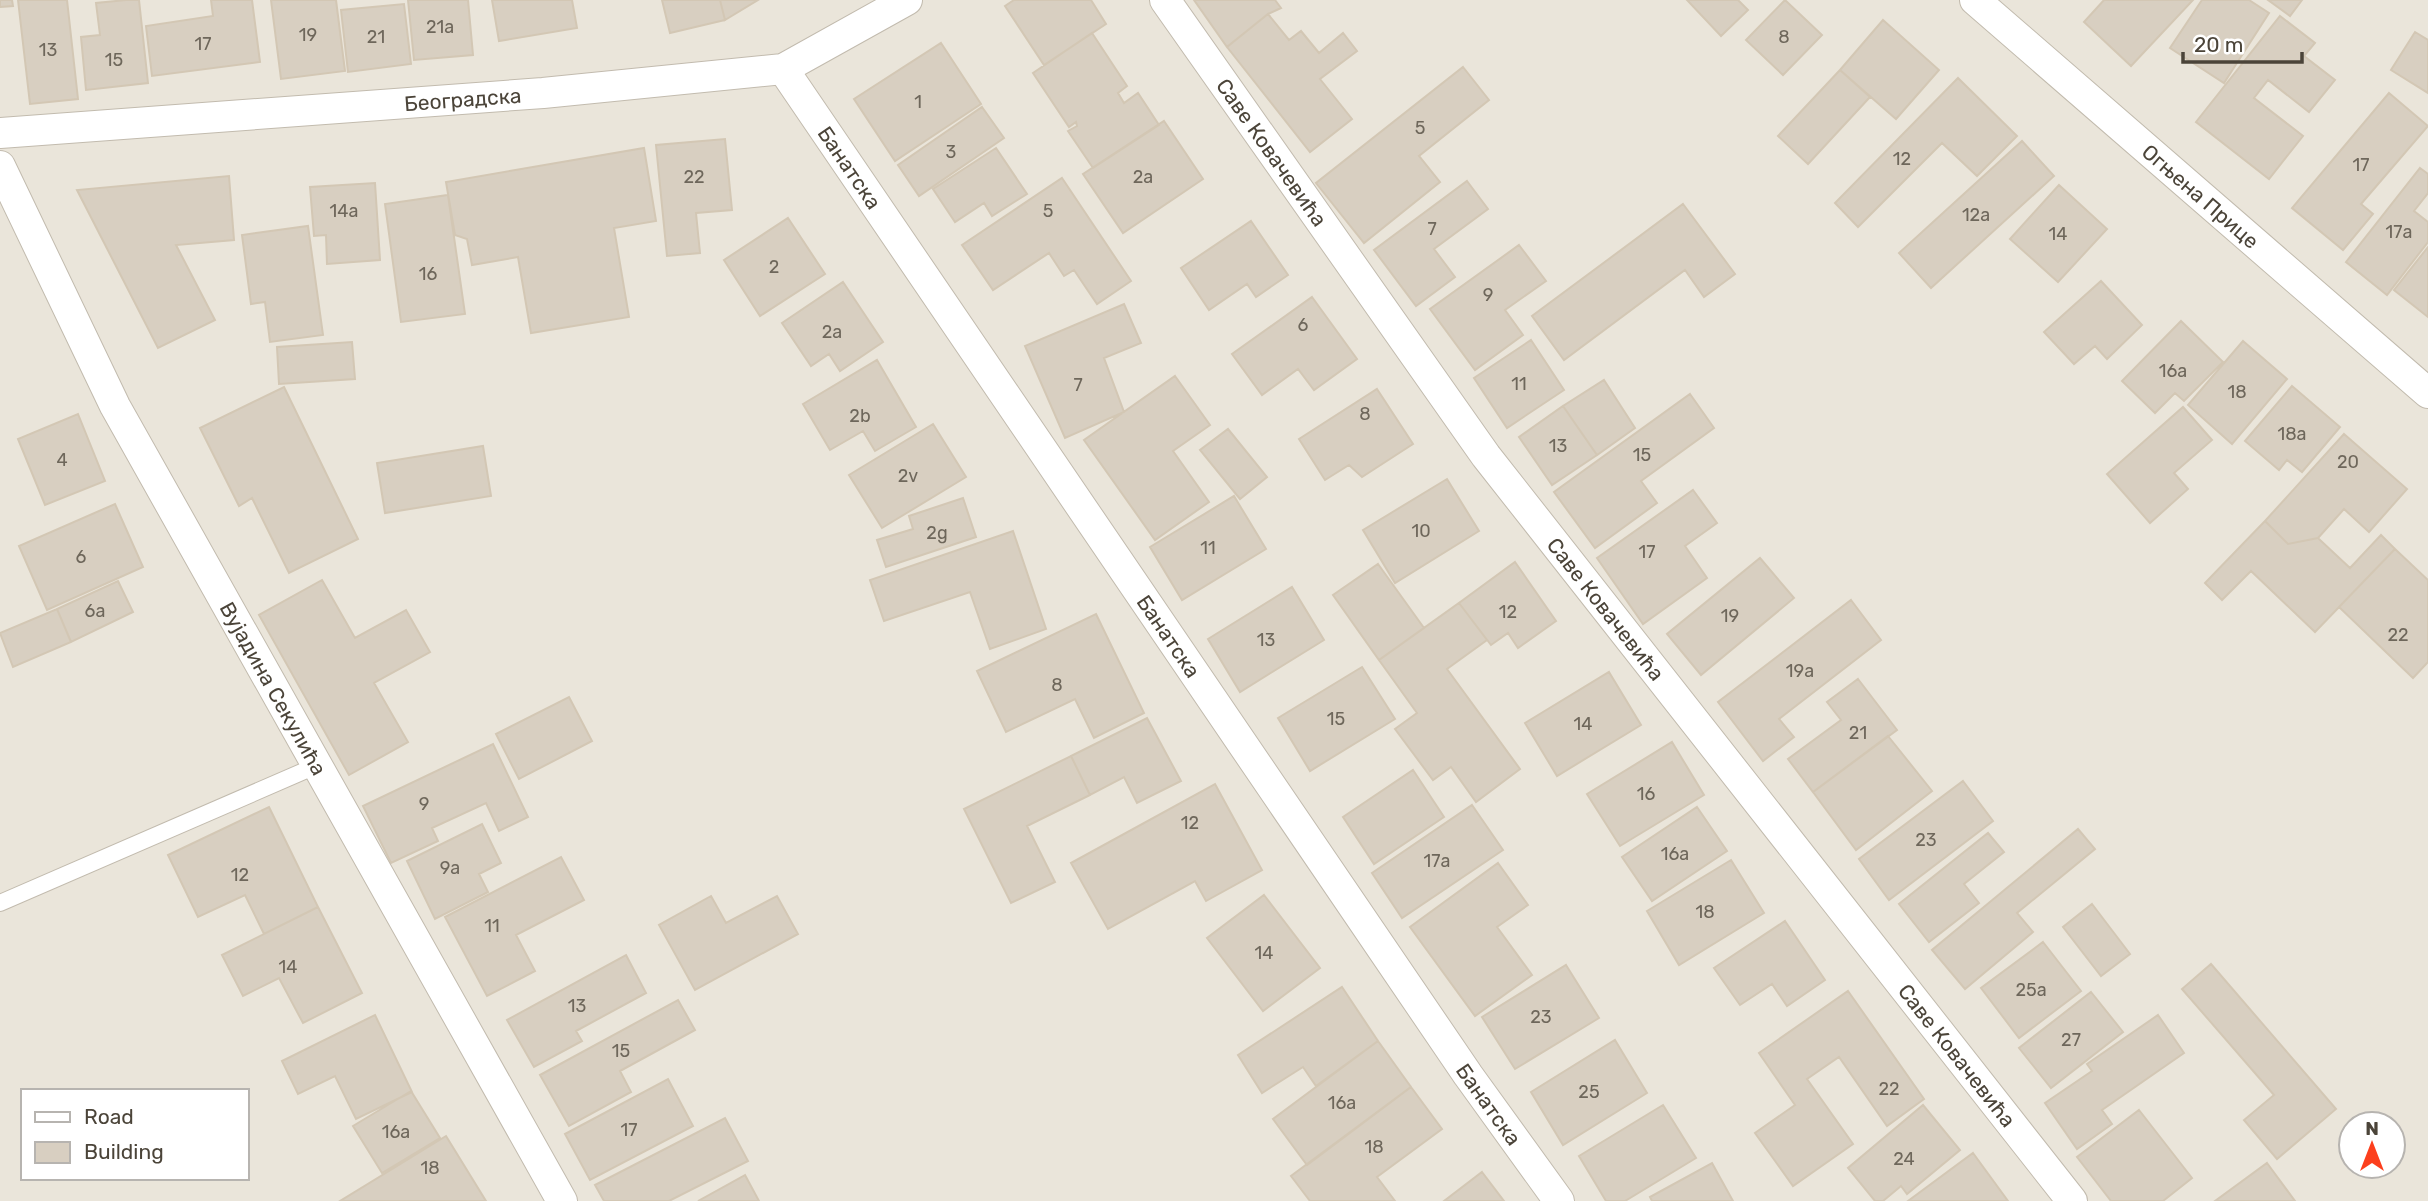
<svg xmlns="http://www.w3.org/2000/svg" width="2428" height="1201" viewBox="0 0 2428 1201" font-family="Rubik,sans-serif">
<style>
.residential{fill:#eae5da;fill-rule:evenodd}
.building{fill:#d8cfc1;stroke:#d3c7b4;stroke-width:2}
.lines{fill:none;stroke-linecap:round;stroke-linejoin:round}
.lane-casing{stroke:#c2bbae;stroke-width:18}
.street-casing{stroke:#c2bbae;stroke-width:32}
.lane{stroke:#fff;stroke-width:16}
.street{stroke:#fff;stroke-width:30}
.labels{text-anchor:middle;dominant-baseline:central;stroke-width:5;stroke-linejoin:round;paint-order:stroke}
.number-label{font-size:18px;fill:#6e675b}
.street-label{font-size:21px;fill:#4b4439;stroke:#fff}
</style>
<rect width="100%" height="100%" fill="#f6f3ec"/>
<path class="residential" d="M0 0H2428V1201H0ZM23 1091H247V1178H23ZM2351 1124H2393V1166H2351Z"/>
<path class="building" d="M0 0H12L13 6 0 7Z
M18 0H67L78 99 30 104Z
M126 0H139L148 83 86 90 81 37 100 35 96 3Z
M211 0H252L260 62 152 76 146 26 213 16Z
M271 0H336L345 71 281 79Z
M408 0H468L473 55 414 60Z
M492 0H572L577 28 499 41Z
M662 0H720L725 20 670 33Z
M720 0H758L725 20Z
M1014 0H1091L1106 24 1044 65 1005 6Z
M1194 0H1275L1281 8 1268 14 1227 47Z
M1687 0H1738L1748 10 1721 36Z
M1785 0 1822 35 1783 75 1746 40Z
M2104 0H2193L2131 66 2084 22Z
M2202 0H2249L2269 13 2224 83 2170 48Z
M2268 0H2302L2290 16Z
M404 4 411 64 348 72 341 10Z
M1268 14 1289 40 1301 31 1319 53 1343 33 1357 51 1320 79 1352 119 1310 152 1227 47Z
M2280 16 2315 43 2304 56 2335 80 2309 112 2268 80 2254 98 2303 136 2269 179 2196 122Z
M1883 20 1939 70 1896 119 1840 70Z
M2415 32 2428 40V93L2391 70Z
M1092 33 1127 86 1118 93 1124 103 1138 93 1159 125 1093 168 1068 131 1077 126 1076 122 1069 127 1033 73Z
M941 43 981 104 895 161 854 99Z
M1463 67 1489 100 1419 156 1440 182 1364 243 1316 183Z
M1840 70 1870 97 1808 164 1778 136Z
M1958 78 2017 136 1977 176 1942 143 1858 227 1835 203Z
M2389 93 2428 126 2361 204 2373 214 2343 250 2292 208Z
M982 107 1004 138 919 196 898 165Z
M1164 121 1203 179 1123 233 1083 174Z
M725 139 732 210 696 213 700 253 667 256 656 145Z
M2022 141 2054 176 1931 288 1899 253Z
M644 148 656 221 614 228 629 317 531 333 518 257 472 265 467 239 455 235 446 182Z
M996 148 1027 194 992 216 984 203 955 222 933 189Z
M2420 168 2428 174V193L2414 211 2428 222V242L2387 295 2346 262Z
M229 176 234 240 176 245 215 320 158 348 77 190Z
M1062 178 1131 281 1097 304 1074 270 1064 276 1049 253 993 290 962 245Z
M1467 181 1488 209 1434 249 1455 277 1416 306 1374 250Z
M375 183 380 260 327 264 326 235 314 236 310 187Z
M2059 185 2107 229 2058 282 2010 239Z
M448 195 465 314 401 322 385 204Z
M1683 204 1735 274 1704 297 1685 270 1564 360 1532 316Z
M788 218 825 274 760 316 724 260Z
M1251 221 1288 275 1256 297 1247 284 1209 310 1181 268Z
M308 226 323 335 270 342 265 302 251 304 242 235Z
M1519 245 1546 281 1505 310 1523 335 1475 370 1430 309Z
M2428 247V317L2394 290Z
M2101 281 2142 325 2107 359 2095 346 2074 364 2044 332Z
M843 282 883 342 840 371 829 354 811 366 782 323Z
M1312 297 1357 359 1314 390 1298 369 1262 395 1232 354Z
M1124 304 1141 343 1104 358 1124 412 1065 438 1025 346Z
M2181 321 2223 362 2184 401 2175 393 2155 413 2122 381Z
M1531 340 1564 390 1507 428 1474 378Z
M2243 341 2287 379 2232 444 2188 405Z
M352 342 355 379 279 384 277 347Z
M877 360 916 427 875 451 863 431 830 450 803 404Z
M1175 376 1210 425 1173 451 1209 502 1155 540 1084 440Z
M1604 380 1635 428 1597 455 1563 406Z
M2292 386 2340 427 2302 472 2287 460 2279 470 2245 441Z
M284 387 358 539 289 573 252 498 239 506 200 428Z
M1377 389 1413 444 1362 477 1349 465 1325 480 1299 439Z
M1690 394 1714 428 1641 481 1657 503 1595 548 1554 492Z
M1563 406 1597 455 1552 485 1519 437Z
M2183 407 2212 440 2174 473 2188 489 2150 523 2107 474Z
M78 414 105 481 45 505 18 439Z
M933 424 966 477 882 528 849 475Z
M1228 429 1267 477 1240 499 1200 450Z
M2344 434 2407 489 2369 532 2344 509 2318 538 2288 544 2265 521Z
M483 446 491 496 385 513 377 463Z
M1447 479 1479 531 1395 583 1363 530Z
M1693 490 1717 523 1685 546 1707 578 1643 624 1597 558Z
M1234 496 1266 549 1182 600 1150 547Z
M963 498 976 537 886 567 877 540 913 529 909 516Z
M115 504 143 567 47 610 19 546Z
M2265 521 2288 544 2318 538 2350 568 2381 535 2395 549 2315 632 2251 571 2222 600 2205 583Z
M1013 531 1046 629 990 649 970 592 884 621 870 580Z
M2395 549 2428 580V662L2413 678 2339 607Z
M1760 558 1794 598 1701 675 1667 634Z
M1515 562 1556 621 1518 648 1508 633 1491 645 1459 603Z
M1378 564 1424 628 1379 660 1333 595Z
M322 580 355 638 406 610 430 652 374 683 408 742 349 775 259 615Z
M118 581 133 612 71 642 57 609Z
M1292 587 1324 640 1240 692 1208 639Z
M1851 600 1881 640 1779 719 1794 737 1763 761 1718 702Z
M1459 603 1487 640 1447 669 1520 769 1476 802 1451 767 1433 780 1395 729 1417 713 1379 660Z
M57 609 71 642 13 667 0 633Z
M1096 614 1144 713 1094 738 1075 699 1006 732 977 671Z
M1362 667 1395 719 1310 771 1278 718Z
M1609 672 1641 725 1557 776 1525 723Z
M1858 679 1897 730 1813 792 1788 759 1841 720 1827 702Z
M569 697 592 741 519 779 496 734Z
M1147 718 1181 781 1137 803 1124 777 1090 795 1071 756Z
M1888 736 1932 791 1856 850 1813 792Z
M1672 742 1704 795 1620 846 1587 794Z
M493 744 528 817 499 831 486 803 432 828 438 841 391 863 363 806Z
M1071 756 1090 795 1027 826 1055 882 1011 903 964 809Z
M1413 770 1444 817 1374 864 1343 817Z
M1963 781 1993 821 1889 900 1859 859Z
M1215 784 1262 870 1206 901 1195 881 1108 929 1071 863Z
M1472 805 1503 850 1402 918 1372 873Z
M269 807 318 907 264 934 245 895 198 917 168 855Z
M1697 807 1727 851 1652 901 1622 857Z
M482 824 501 863 479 874 488 892 435 919 407 861Z
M2078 829 2095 849 2017 913 2033 932 1965 989 1932 950Z
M1988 833 2004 852 1964 884 1979 903 1929 942 1899 904Z
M561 857 584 900 516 935 535 971 487 996 445 917Z
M1731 860 1764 913 1679 965 1647 911Z
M1498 863 1528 905 1497 927 1532 975 1475 1016 1410 927Z
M1264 895 1320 968 1263 1011 1207 938Z
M711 896 726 923 777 896 798 934 695 990 659 925Z
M2092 904 2130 954 2101 976 2063 927Z
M318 907 362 993 303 1023 279 978 243 996 222 955Z
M1785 921 1825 980 1787 1006 1772 984 1740 1005 1714 968Z
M2043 942 2081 991 2019 1038 1981 988Z
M626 955 646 993 576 1031 582 1041 534 1067 507 1020Z
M2211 964 2336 1109 2277 1159 2244 1120 2274 1095 2182 989Z
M1566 965 1599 1018 1515 1069 1482 1017Z
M1342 987 1378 1041 1316 1086 1303 1067 1262 1093 1238 1055Z
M1848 991 1924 1099 1887 1126 1839 1057 1807 1079 1853 1144 1793 1186 1755 1133 1795 1105 1759 1053Z
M2091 992 2123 1032 2051 1088 2019 1048Z
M678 1000 695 1030 620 1071 631 1092 569 1126 540 1075Z
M375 1015 412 1092 356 1119 335 1076 298 1094 282 1061Z
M2158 1015 2184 1053 2102 1110 2112 1124 2077 1149 2045 1103 2092 1071 2087 1064Z
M1615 1040 1647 1093 1563 1145 1531 1092Z
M1378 1041 1411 1087 1307 1165 1273 1119Z
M668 1079 693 1126 590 1180 565 1134Z
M1411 1087 1442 1129 1377 1177 1395 1201H1310L1291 1176Z
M411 1091 440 1138 382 1173 353 1126Z
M1663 1105 1696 1158 1625 1201H1606L1579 1156Z
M1923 1105 1960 1150 1907 1194 1901 1186 1883 1201H1875L1848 1168Z
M2139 1110 2192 1178 2163 1201H2111L2077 1157Z
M725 1118 748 1161 669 1201H604L595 1185Z
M446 1136 486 1201H340Z
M1973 1153 2008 1201H1908Z
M1712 1163 1733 1201H1652L1650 1197Z
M2267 1163 2295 1201H2215Z
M1482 1172 1504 1201H1444Z
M745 1175 759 1201H698Z"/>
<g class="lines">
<defs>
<path id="lane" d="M0 903 318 765"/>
<g id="street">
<path id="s1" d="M1165 0 1486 456 2072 1201"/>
<path id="s2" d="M1975 0 2428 393"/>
<path id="s3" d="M783 69 1468 1075 1559 1201"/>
<path id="s4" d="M0 133 543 93 783 69 907 0"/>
<path id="s5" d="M0 166 115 406 562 1201"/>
</g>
</defs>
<use href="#lane" class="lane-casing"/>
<use href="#street" class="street-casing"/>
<use href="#lane" class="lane"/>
<use href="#street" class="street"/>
</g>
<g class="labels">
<g class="number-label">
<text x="440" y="27">21a</text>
<text x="308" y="35">19</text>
<text x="376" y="37">21</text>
<text x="1784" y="37">8</text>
<text x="203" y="44">17</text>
<text x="48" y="50">13</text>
<text x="114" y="60">15</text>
<text x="918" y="102">1</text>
<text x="1420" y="128">5</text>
<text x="951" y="152">3</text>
<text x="1902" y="159">12</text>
<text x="2361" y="165">17</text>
<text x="694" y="177">22</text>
<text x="1143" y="177">2a</text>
<text x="344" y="211">14a</text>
<text x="1048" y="211">5</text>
<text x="1976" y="215">12a</text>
<text x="1432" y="229">7</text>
<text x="2399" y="232">17a</text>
<text x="2058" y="234">14</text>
<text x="774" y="267">2</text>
<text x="428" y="274">16</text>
<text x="1488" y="295">9</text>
<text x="1303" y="325">6</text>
<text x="832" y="332">2a</text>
<text x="2173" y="371">16a</text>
<text x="1519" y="384">11</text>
<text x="1078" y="385">7</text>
<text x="2237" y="392">18</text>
<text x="1365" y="414">8</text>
<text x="860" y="416">2b</text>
<text x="2292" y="434">18a</text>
<text x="1558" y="446">13</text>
<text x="1642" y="455">15</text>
<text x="62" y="460">4</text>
<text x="2348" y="462">20</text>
<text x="908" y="476">2v</text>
<text x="1421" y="531">10</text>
<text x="937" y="533">2g</text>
<text x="1208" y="548">11</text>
<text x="1647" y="552">17</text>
<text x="81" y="557">6</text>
<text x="95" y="611">6a</text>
<text x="1508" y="612">12</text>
<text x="1730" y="616">19</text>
<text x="2398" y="635">22</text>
<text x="1266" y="640">13</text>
<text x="1800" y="671">19a</text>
<text x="1057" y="685">8</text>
<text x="1336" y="719">15</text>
<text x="1583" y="724">14</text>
<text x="1858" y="733">21</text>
<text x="1646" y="794">16</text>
<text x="424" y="804">9</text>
<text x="1190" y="823">12</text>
<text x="1926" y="840">23</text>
<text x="1675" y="854">16a</text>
<text x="1437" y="861">17a</text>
<text x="450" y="868">9a</text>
<text x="240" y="875">12</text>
<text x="1705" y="912">18</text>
<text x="492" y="926">11</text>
<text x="1264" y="953">14</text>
<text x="288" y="967">14</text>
<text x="2031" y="990">25a</text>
<text x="577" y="1006">13</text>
<text x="1541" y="1017">23</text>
<text x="2071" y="1040">27</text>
<text x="621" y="1051">15</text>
<text x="1889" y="1089">22</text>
<text x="1589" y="1092">25</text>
<text x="1342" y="1103">16a</text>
<text x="629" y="1130">17</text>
<text x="396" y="1132">16a</text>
<text x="1374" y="1147">18</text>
<text x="1904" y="1159">24</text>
<text x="430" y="1168">18</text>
</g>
<g class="street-label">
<text stroke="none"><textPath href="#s4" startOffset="464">Београдска</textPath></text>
<text stroke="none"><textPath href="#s1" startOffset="186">Саве Ковачевића</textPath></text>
<text stroke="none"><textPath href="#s3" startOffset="119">Банатска</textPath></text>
<text stroke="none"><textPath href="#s2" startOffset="299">Огњена Прице</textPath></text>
<text stroke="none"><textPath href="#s1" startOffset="752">Саве Ковачевића</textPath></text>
<text stroke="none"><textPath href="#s3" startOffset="686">Банатска</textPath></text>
<text stroke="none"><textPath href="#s5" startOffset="590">Вујадина Секулића</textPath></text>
<text stroke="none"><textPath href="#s1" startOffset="1320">Саве Ковачевића</textPath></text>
<text stroke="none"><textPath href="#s3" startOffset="1253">Банатска</textPath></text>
</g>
</g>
<rect x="21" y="1089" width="228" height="91" fill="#ffffff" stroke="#b7b4b0" stroke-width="2"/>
<rect x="35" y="1112" width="35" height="10" fill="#ffffff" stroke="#b7b4b0" stroke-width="2"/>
<text x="84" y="1124" font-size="21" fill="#4b4439">Road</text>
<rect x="35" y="1142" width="35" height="21" fill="#d8cfc1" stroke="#b7b4b0" stroke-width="2"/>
<text x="84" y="1159" font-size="21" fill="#4b4439">Building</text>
<g transform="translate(2372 1145)"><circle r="33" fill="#ffffff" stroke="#b7b4b0" stroke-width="2"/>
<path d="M0-5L12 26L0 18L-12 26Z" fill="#fc3f1d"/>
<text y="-10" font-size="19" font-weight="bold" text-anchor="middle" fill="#4b4439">N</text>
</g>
<path d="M2183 52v10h119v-10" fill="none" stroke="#4b4439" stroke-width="3.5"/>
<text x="2194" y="52" font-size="21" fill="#4b4439" stroke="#ffffff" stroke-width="5" paint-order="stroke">20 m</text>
</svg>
